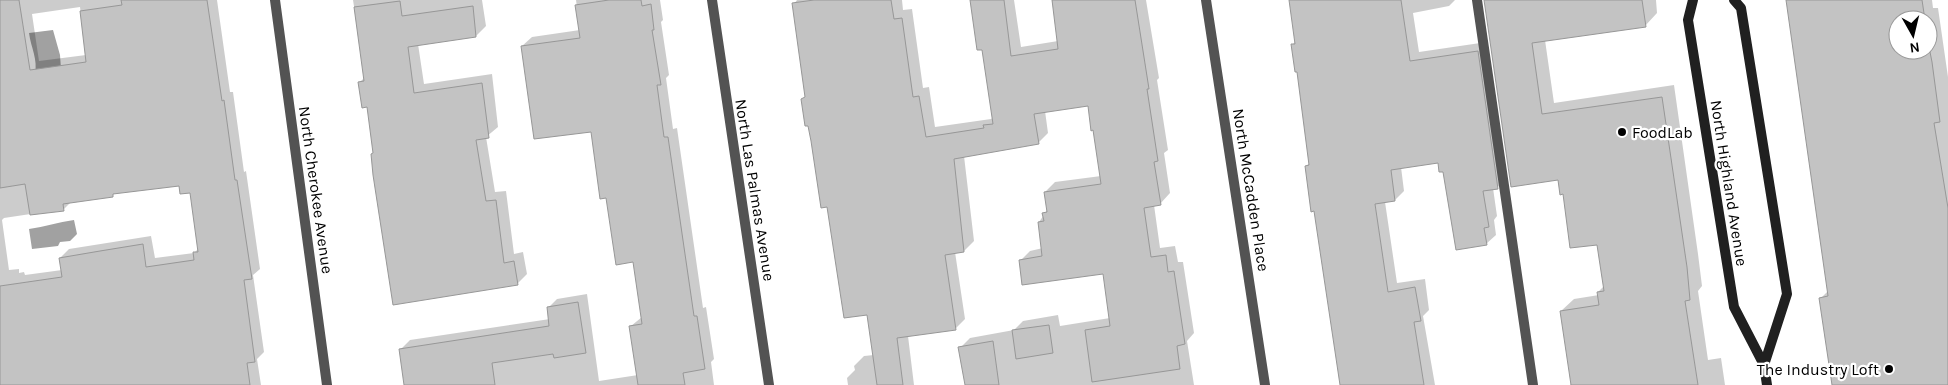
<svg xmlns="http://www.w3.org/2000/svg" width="1948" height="385" viewBox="0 0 1948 385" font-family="Karla,sans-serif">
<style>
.water{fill:#a1a1a1}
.shadow{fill:#0003;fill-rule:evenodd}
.building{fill:#c3c3c3;stroke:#979797}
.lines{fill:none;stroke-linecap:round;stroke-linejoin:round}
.service{stroke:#535353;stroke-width:10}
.minor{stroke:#535353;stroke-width:10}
.secondary{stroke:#202020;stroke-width:10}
.poi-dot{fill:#000;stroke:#fff;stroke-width:2}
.labels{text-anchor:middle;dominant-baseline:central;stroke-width:4.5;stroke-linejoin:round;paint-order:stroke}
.poi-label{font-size:16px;fill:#000;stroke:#fff;text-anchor:start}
.street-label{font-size:16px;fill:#000;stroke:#fff}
</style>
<rect width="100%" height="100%" fill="#fff"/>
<path class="water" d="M53 30 60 55 61 69 35 74C38 59 31 48 29 33Z
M74 220 77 234 70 241 60 242 58 246 32 249 29 229C45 227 58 222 74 220Z"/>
<path class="shadow" d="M0 0H217L230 92H233L244 172 246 171 260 269 253 275 264 352 257 359 261 385H0ZM80 7 86 55 39 61 32 14ZM180 184 191 192 199 248 194 253 155 258 151 236 69 249 60 258 62 270 25 275 24 272 19 273V269L9 270 2 220 4 218 64 209 72 201 112 195 116 192Z
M353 0H482L486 26 476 36 418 44 424 84 492 74 498 127 486 137 495 192 506 191 514 254 523 252 527 274 517 284 374 152 368 106 360 82 365 77Z
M576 0H660L663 20 661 22 669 75 666 78 673 129 677 128 703 308 706 307 714 359 711 362 714 385H405L401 349 410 340 550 319 548 308 557 299 587 294 599 381 638 375 631 326 642 317 634 261 607 197 592 131 522 46 532 37 580 30Z
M797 0H902L903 10 912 9 923 88 929 87 935 127 991 119 994 117 974 0H1014L1021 47 1058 41 1052 0H1146L1159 78 1157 80 1168 150 1164 153 1170 193 1160 204 1154 205 1160 248 1175 246 1178 262H1183L1194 333 1187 341 1194 385H966L960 348 970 338 1014 330 1023 321 1058 315 1060 326 1110 318 1104 272 1020 261 1030 251 1043 248 1039 222 1048 209 1045 192 1055 182 1101 176 1089 105 1045 111 1048 133 1038 143 964 156 974 241 964 251 955 252 965 319 955 329 908 336 914 385H848L847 378 855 370 854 366 864 356 874 355 868 314 828 205 807 96 794 4Z
M1290 0H1455L1449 6 1413 13 1419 52 1487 42 1506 178 1497 188H1493L1497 216 1494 220 1496 235 1486 244 1439 162 1401 167 1404 191 1395 200 1385 202 1397 283 1425 279 1429 310 1423 316 1435 385H1341L1315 210 1306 166 1310 163 1298 70 1292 45 1296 41Z
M1486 0H1656L1657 13 1645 26 1545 40 1554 103 1674 85 1698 254 1702 286 1698 291 1708 360 1721 358 1725 385H1570L1572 383 1561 311 1574 299 1599 295 1598 292 1604 286 1598 243 1564 193 1560 179Z
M1787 0H1932L1933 8H1938L1948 77V385H1833L1821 298 1828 291ZM1898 20H1928V50H1898Z"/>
<path class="building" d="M0 0H19L30 70 86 62 80 11 122 5 121 0H207L222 101 224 100 235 180H237L252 279 244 280 255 362 247 363 250 385H0V286L62 277 59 258 100 251 143 244 146 267 194 260 193 252H198L190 193 180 194 179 186 113 194V197L63 204 64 211 30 215 25 184 0 188Z
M609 0H641L642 6 651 4 654 30H652L661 85H657L664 137H668L694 316H697L705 369 683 373 685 385H638L629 326 642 324 633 262 616 265 606 198 600 199 591 132 534 139 521 46 580 38 575 5Z
M814 0H891L894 19 902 18 913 97 919 96 926 137 984 128 983 125 993 124 982 50H977L970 0H1004L1011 56 1058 49 1052 0H1135L1149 89H1147L1158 161 1154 162 1161 205 1144 208 1151 257 1166 255 1168 272 1174 271 1185 344 1177 346 1180 369 1092 382 1085 330 1110 326 1103 274 1022 285 1019 260 1042 256 1038 222 1044 221 1042 213 1047 212 1044 192 1101 184 1093 130 1091 131 1088 106 1034 114 1039 144 954 159 964 252 945 255 956 330 897 338 903 385H877L867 315 844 318 827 207 821 208 811 141 808 126H805L801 99 805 97 792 3Z
M1289 0H1401L1410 61 1478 51 1498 189 1483 191 1489 227 1484 228 1487 245 1456 250 1443 172H1439L1438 163 1391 170 1395 201 1375 204 1388 292 1415 287 1421 321 1414 322 1424 385H1340L1314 211 1311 212 1305 166 1309 165 1297 72H1295L1291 44H1295Z
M1484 0H1642L1646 27 1532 43 1542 114 1662 97 1687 267 1690 300 1685 301 1698 385H1571L1560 311 1599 305 1597 292 1604 291 1597 245 1570 248 1563 194 1560 195 1558 180 1511 187Z
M1786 0H1922L1925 20H1898V50H1928V42L1932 62 1940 122 1934 123 1948 208V385H1832L1819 298 1828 296Z
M400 1 402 16 473 6 476 37 408 47 414 93 482 83 489 138 476 140 486 201 496 200 504 263 514 261 518 285 393 305 373 175 371 154 373 153 367 107 362 108 358 82 364 81 354 7Z
M578 302 586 353 554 358 553 354 492 363 495 385H404L399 349 549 326 547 307Z
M1049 325 1053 353 1016 359 1012 330Z
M993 341 999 385H965L958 347Z"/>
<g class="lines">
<path class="service" d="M1477 0 1533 385"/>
<path class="minor" d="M275 0 327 385
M712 0 769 385
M1206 0 1265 385"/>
<path class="secondary" d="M1693 0 1688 20 1734 307 1764 365 1767 385
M1734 0 1741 8 1787 294 1764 365"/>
</g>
<g class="poi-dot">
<circle cx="1622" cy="132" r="5"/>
<circle cx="1889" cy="369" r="5"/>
</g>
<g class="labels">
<g class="poi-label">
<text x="1632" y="132">FoodLab</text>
<text x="1879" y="369" text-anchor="end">The Industry Loft</text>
</g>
<g class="street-label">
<text transform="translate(1729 183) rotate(81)">North Highland Avenue</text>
<text transform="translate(316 190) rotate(82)">North Cherokee Avenue</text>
<text transform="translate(755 190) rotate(81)">North Las Palmas Avenue</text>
<text transform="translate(1251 190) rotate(81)">North McCadden Place</text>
</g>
</g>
<g transform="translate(1913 35) rotate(172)"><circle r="24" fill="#ffffff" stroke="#999999"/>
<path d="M0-4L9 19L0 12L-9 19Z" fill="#000000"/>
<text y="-8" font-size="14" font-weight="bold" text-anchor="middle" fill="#000000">N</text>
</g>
</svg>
